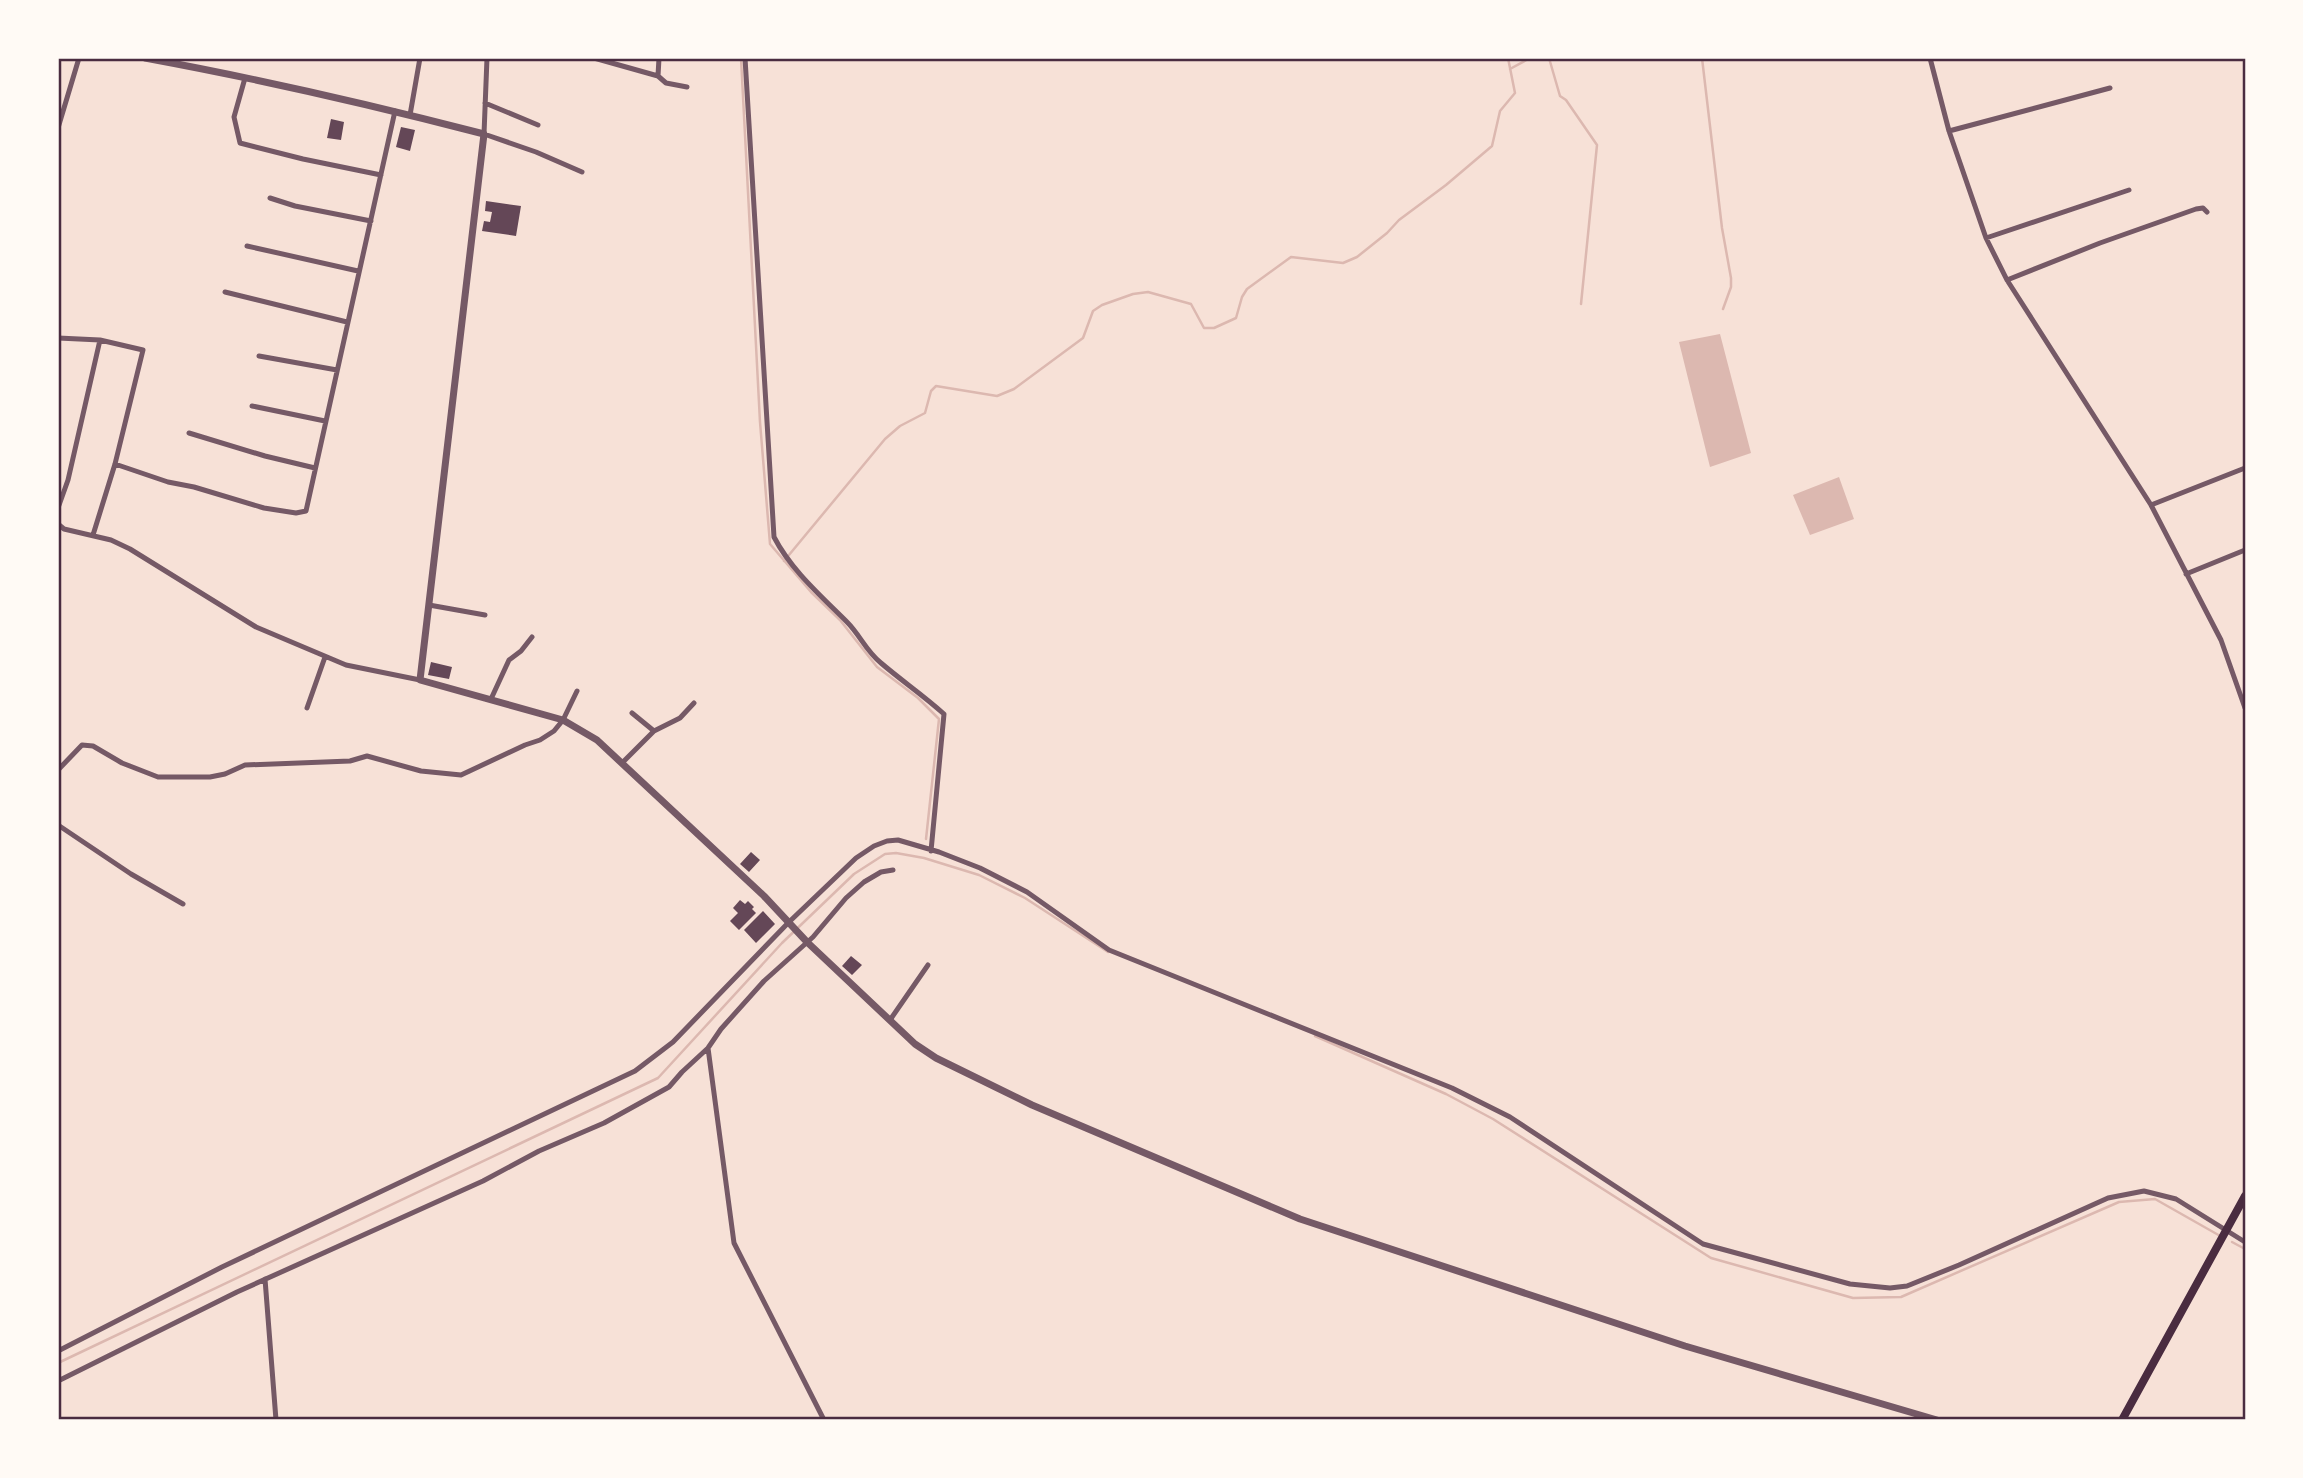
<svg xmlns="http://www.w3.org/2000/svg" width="2303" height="1478" viewBox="0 0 2303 1478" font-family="'Fira Sans',sans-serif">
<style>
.water{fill:#dcb8b0}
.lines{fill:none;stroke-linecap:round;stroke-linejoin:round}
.stream{stroke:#dcb8b0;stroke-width:2.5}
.building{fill:#644757}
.minor{stroke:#755966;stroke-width:5}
.tertiary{stroke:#755966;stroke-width:7}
.secondary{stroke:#4a2c40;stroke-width:8}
.neatline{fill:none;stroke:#4a2c40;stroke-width:2.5}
</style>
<rect width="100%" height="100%" fill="#f7e1d7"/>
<path class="water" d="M1720 334 1751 453 1710 467 1679 342Z
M1839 477 1854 519 1810 535 1793 495Z"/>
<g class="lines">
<path class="stream" d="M741 58 760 422 770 544 811 592 840 620 877 667 918 698 939 719 926 839
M1549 58 1560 96 1566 100 1597 145 1581 304
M1702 58 1722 228 1731 278V287L1723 309
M1510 69 1530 58
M784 561 885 439 900 426 925 413 931 391 936 386 997 396 1014 389 1083 338 1093 311 1102 305 1133 294 1148 292 1191 304 1204 328H1214L1236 318 1242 297 1247 289 1291 257 1343 263 1357 257 1387 233 1399 220 1446 185 1492 146 1500 111 1515 93 1508 58
M1315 1036 1446 1094 1493 1119 1711 1258 1853 1298 1901 1297 2119 1202 2155 1199 2222 1237
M2232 1242 2245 1249
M58 1363 658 1078 782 943 854 874 885 854 896 853 924 858 979 875 1025 898 1108 952"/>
</g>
<path class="building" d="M331 119 344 122 341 140 327 138Z
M401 127 415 130 410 151 396 147Z
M486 201 521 206 516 236 482 231 484 221 490 222 492 212 485 211Z
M431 662 452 667 449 679 428 675Z
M751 852 760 860 749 872 740 864Z
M740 900 745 904 748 901 754 907 752 909 756 913 739 930 730 921 738 913 733 908Z
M763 911 775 924 756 943 744 930Z
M851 956 862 965 852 975 842 966Z"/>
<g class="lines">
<path class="minor" d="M487 58 484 134 536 152 582 172
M594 58 658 76 666 83 687 87
M745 58 774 537C791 570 821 596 847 622 860 635 866 651 881 663 902 681 923 695 944 714L931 851
M1930 58 1949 131 1986 238 2007 280 2151 505 2221 640 2245 708
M658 76 659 58
M245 78 234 117 240 143 303 159 381 175
M485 103 538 125
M410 115 420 58
M58 128 79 58
M1949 131 2110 88
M270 198 295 206 371 221
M1986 238 2129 190
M247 246 358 271
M2007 280 2100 243 2196 209 2203 208 2207 212
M225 292 347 322
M58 338 100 340 143 350 115 464 93 535
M259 356 337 370
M252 406 325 421
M189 433 265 456 315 468
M115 464 168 482 194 487 264 508 296 513 306 511 395 111
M2151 505 2245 468
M58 508 68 480 100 340
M58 524 64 529 111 540 130 549 256 627 346 665 420 680
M2186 574 2245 550
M429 605 485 615
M491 699 509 660 521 651 532 637
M307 708 325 657
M632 713 654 731
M623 762 654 731 680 718 694 703
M58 770 82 745 93 746 122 763 158 777H210L225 774 245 765 350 761 367 756 421 771 461 775 525 745 540 740 554 731 563 720 577 691
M58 825 131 874 183 904
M890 1020 928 965
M708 1048 734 1243 824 1420
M265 1279 276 1420
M58 1351 222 1267 635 1071 673 1042 788 923 856 858 874 846 887 841 898 840 939 852 980 868 1027 892 1109 950 1452 1088 1510 1117 1703 1244 1850 1284 1890 1288 1907 1286 1959 1265 2108 1198 2144 1191 2176 1199 2245 1242
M58 1381 237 1292 483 1181 539 1151 604 1123 669 1087 682 1072 708 1048 721 1029 764 981 813 937 846 898 864 882 881 872 893 870"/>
<path class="tertiary" d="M145 58C259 79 372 105 484 134L420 680 563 720 597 740 764 896 807 942 915 1044 936 1058 1032 1105 1300 1219 1685 1346 1937 1420"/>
<path class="secondary" d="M2122 1420 2245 1196"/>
</g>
<rect width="2303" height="1478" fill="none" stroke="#fffaf5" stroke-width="119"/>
<rect x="60" y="60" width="2184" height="1358" class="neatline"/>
</svg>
